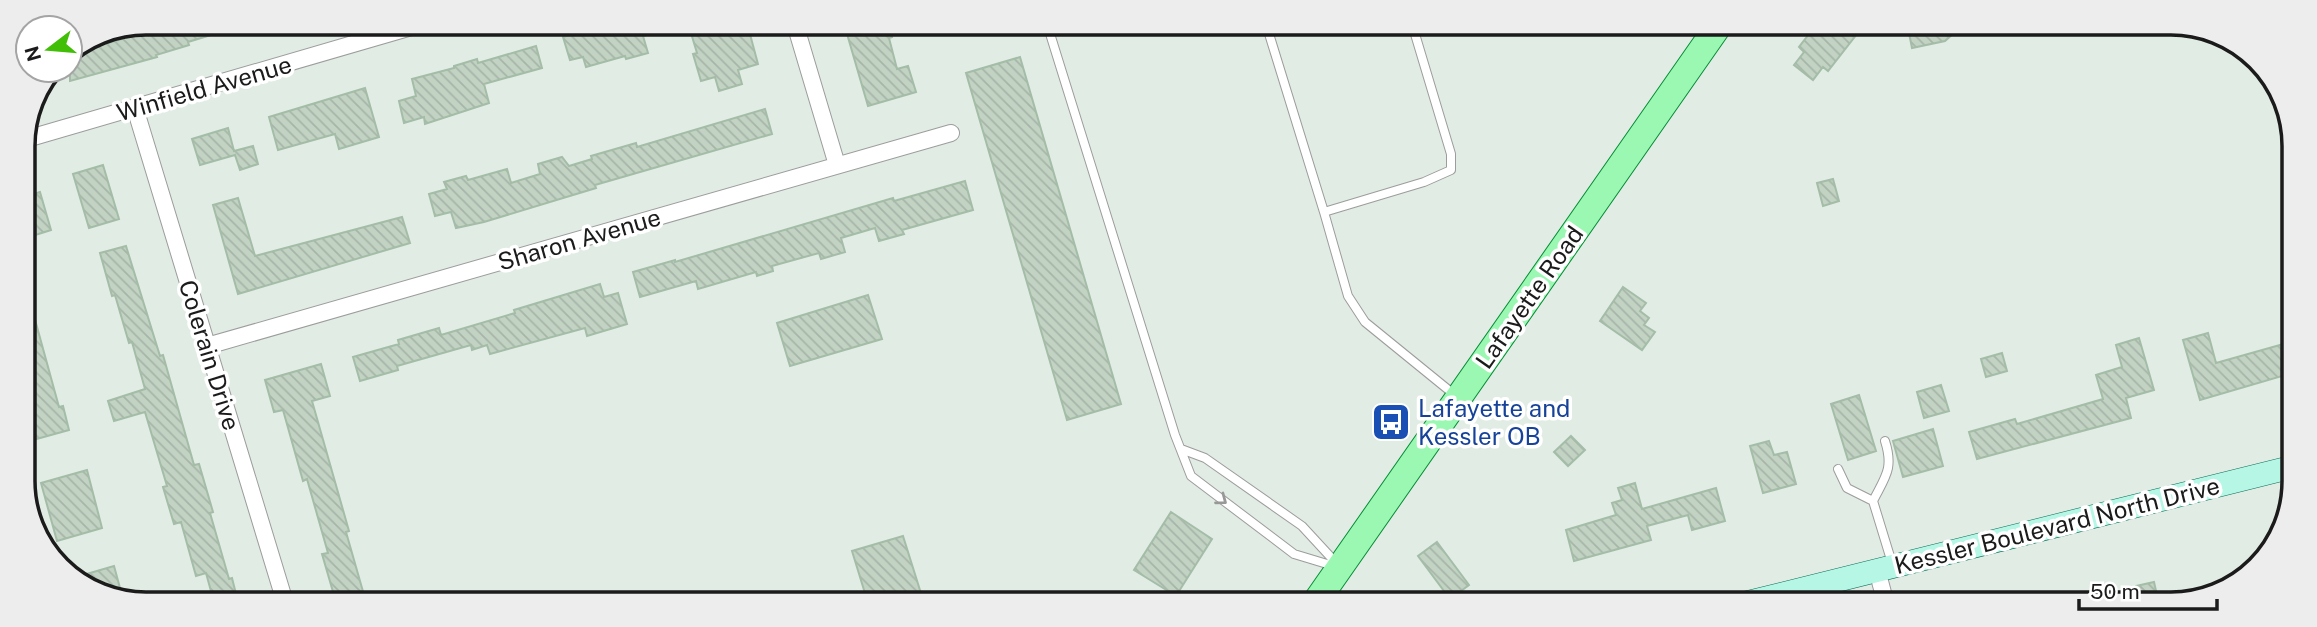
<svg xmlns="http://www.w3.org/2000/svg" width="2317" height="627" viewBox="0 0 2317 627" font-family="'Public Sans',sans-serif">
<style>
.building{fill:url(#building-back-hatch);stroke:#a4bda7;stroke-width:2}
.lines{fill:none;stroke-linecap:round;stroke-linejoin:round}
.service-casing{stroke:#9c9c9c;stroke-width:10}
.minor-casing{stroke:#9c9c9c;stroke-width:18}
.secondary-casing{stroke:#086c57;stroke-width:24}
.primary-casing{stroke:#058d35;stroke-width:28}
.service{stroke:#fff;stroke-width:8}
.minor{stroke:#fff;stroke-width:16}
.secondary{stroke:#b5f6e5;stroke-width:23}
.primary{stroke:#9af8b2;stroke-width:26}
.oneway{stroke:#989898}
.labels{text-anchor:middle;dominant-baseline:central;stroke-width:7;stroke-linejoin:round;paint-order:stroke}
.street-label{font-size:24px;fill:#1b1b1b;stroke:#fff}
.transit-label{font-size:24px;fill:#164399;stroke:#fff;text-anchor:start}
.rim{fill:none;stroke:#1b1b1b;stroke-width:3.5}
</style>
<defs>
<pattern id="building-back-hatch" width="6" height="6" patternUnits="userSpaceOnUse" patternTransform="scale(1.75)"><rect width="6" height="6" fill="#c2d3c4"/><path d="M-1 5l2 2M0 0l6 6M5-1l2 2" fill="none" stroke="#a6b5a8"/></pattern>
</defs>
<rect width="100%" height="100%" fill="#e1ece5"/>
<path class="building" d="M169 23H236L237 27 188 42 189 45 156 55 157 57 70 81V54L170 25Z
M613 23H673V28L643 36 648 53 626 59 625 56 586 67 583 57 570 60 563 37Z
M688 23H747L758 64 738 70 742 84 719 91 715 77 701 81 693 54 697 53Z
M857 24H888L892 37 889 38 897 69 908 66 916 92 868 106 845 27Z
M1816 25H1864L1828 71 1823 67 1813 80 1794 65 1804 52 1799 47Z
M1919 25H1963L1945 41 1912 48 1908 28Z
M536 46 542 68 484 84 489 103 425 124 424 117 404 123 399 101 416 96 412 79 454 68V66L477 59 478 63Z
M1020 57 1121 404 1067 420 966 73Z
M365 88 379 137 339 149 335 134 278 150 269 117Z
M765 109 772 134 595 185 596 188 484 222 456 228 451 212 435 216 429 194 447 189 444 182 466 176 468 180 507 169 511 183 540 174 538 164 562 157 569 166 592 159 591 156 636 143 637 147Z
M228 128 234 151 253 146 258 164 240 170 235 155 200 165 192 139Z
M103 165 119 219 89 228 73 174Z
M1833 179 1839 201 1823 206 1817 183Z
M965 181 973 210 902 230 904 234 879 241 875 228 841 238 845 252 821 259 819 253 772 266 773 271 757 276 756 272 698 289 696 281 640 297 633 272 675 260V262L893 198 894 201Z
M40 192 51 230 29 237 23 219V197Z
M238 198 255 256 402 217 410 243 238 294 213 205Z
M126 246 160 356 163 355 194 465 199 464 213 512 210 513 229 579 232 578 238 602H214L206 573 196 576 181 522 174 524 163 487 167 486 145 412 114 421 108 401 145 389 132 342 129 343 115 295 112 296 100 253Z
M600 284 604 297 618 293 627 324 587 336 585 328 490 354 487 345 472 350 471 345 397 366 398 370 360 381 353 357 399 344 398 340 439 328 441 335 515 313 514 310Z
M1623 287 1646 303 1640 311 1649 318 1644 325 1655 332 1642 350 1600 321Z
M28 294 59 407 63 406 69 430 33 440 25 411 24 295Z
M868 295 882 339 790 366 777 323Z
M2208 333 2216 363 2287 343 2292 360V373L2200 400 2183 340Z
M2139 338 2154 390 2126 398 2131 418 1977 459 1969 432 2015 419 2017 424 2103 399 2096 375 2122 367 2116 345Z
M2002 353 2007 371 1986 377 1981 359Z
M321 364 330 396 312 401 349 531 346 532 366 602H336L322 554 328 553 307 479 303 481 283 410 274 412 265 380Z
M1941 385 1949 411 1924 418 1917 392Z
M1859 395 1876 451 1848 460 1831 404Z
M1933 429 1943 466 1903 477 1893 441Z
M1571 436 1585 450 1568 466 1554 452Z
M1769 441 1774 455 1787 452 1796 484 1763 493 1750 446Z
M87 470 102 528 57 541 41 483Z
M1635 483 1642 509 1716 488 1725 521 1692 530 1688 515 1647 526 1651 540 1574 561 1566 530 1616 515 1612 503 1622 500 1618 488Z
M1171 512 1212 539 1176 596 1134 570Z
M903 536 924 603H868L852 551Z
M1437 542 1469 585 1450 599 1418 556Z
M114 566 120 588 104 592 76 577Z
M2154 582 2159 604H2140L2136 586Z"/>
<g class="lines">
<defs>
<path id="service" d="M954 24 956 28 976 24
M1047 24 1175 435 1191 476 1294 554 1337 567
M1266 24 1324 212 1424 182 1451 170V154L1412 24
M1324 212 1348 296 1365 322 1456 396
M1885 441C1894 469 1885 477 1873 501L1892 563
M1181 449 1205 458 1302 526 1338 565
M1838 469 1847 488 1873 501"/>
<path id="minor" d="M795 24 837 165
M135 108 285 602
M23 140 425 23
M207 346 951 133
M1877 570 1886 604"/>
<path id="secondary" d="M1742 604 2292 467"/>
<path id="primary" d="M1315 603 1719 25"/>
</defs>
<use href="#service" class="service-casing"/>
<use href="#minor" class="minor-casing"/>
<use href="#secondary" class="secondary-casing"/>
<use href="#primary" class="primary-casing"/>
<use href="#service" class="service"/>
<use href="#minor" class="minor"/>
<use href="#secondary" class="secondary"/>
<use href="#primary" class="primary"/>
</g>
<defs><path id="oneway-chevron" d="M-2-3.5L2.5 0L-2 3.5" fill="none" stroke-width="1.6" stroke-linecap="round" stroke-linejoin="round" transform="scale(1.75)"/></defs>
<use class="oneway" href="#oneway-chevron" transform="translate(1222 500) rotate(37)"/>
<defs>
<symbol id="bus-square" viewBox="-11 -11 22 22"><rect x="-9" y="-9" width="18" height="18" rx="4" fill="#1a4fb4" stroke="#fff"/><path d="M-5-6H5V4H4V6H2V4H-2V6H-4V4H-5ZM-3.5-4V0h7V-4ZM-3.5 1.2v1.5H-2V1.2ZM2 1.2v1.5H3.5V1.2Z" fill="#fff"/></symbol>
</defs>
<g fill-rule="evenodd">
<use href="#bus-square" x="1369" y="400" width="44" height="44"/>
</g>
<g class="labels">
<g class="street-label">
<text transform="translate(204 88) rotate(-16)">Winfield Avenue</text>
<text transform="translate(579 239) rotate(-16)">Sharon Avenue</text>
<text transform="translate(1529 297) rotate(-55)">Lafayette Road</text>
<text transform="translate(210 355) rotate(73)">Colerain Drive</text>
<text transform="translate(2057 525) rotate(-14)">Kessler Boulevard North Drive</text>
</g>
<g class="transit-label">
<text x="1418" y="408">Lafayette and<tspan x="1418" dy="28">Kessler OB</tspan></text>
</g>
</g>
<path d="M0 0H2317V627H0ZM146 35H2171A111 111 0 0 1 2282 146V481A111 111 0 0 1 2171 592H146A111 111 0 0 1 35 481V146A111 111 0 0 1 146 35Z" fill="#ededed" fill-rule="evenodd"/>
<path class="rim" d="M146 35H2171A111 111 0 0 1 2282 146V481A111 111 0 0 1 2171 592H146A111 111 0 0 1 35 481V146A111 111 0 0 1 146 35Z"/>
<g transform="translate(49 49) rotate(254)"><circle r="33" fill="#ffffff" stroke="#a4a4a4" stroke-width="2"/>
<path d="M0-5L12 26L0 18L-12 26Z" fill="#41bf07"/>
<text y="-10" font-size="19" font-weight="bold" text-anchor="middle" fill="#1b1b1b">N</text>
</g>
<path d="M2079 599v10h138v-10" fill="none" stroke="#1b1b1b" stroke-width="3.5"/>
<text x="2090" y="599" font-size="21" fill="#1b1b1b" stroke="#ffffff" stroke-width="5" paint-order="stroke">50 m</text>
</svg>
